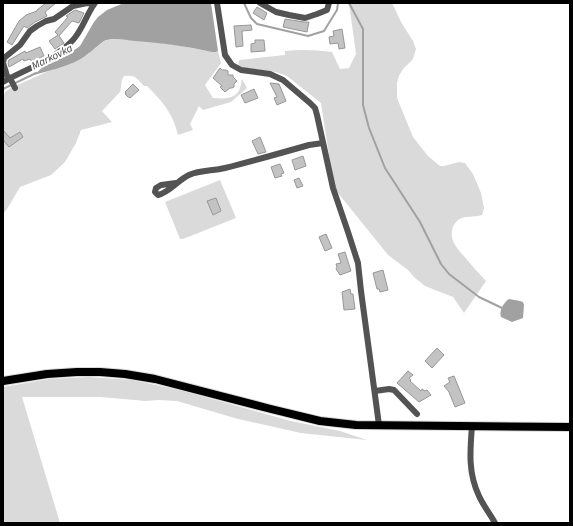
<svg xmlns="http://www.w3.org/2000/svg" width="573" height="526" viewBox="0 0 573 526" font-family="'Source Sans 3',sans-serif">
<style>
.green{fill:#dadada}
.water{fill:#a1a1a1}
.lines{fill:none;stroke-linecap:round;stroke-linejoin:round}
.stream{stroke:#a1a1a1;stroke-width:2}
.building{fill:#c3c3c3;stroke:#979797}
.major-casing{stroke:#dbdbdb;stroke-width:10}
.minor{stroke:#535353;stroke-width:6}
.major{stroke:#000;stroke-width:8}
.labels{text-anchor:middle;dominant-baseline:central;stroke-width:4;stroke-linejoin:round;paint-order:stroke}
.water-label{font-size:11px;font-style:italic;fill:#424242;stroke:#fff}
</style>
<rect width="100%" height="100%" fill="#fff"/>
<path class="green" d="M349 3H392L393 5 401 22 413 41 416 49 413 59 403 69 399 76 397 83V98L413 137 428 156 440 166H444L459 162 465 163 473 174 481 193 484 208 482 215C474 218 465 215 458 220 451 226 450 235 454 243 456 247 460 252 463 255 471 264 478 273 486 281L464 313 453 297 425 286 415 278 408 270 388 255 334 188 321 103 287 76 276 72 238 67 239 60 285 55V51C301 49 316 50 332 52L340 69 349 68 356 54Z
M113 39C146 40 180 45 212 52H216L218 51 221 63 205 85 213 98C222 99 233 99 238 92 241 88 241 83 242 79L247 88 231 102 203 110 199 106 190 124 193 130 178 135C173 113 162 101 147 86H144C136 78 136 75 124 76 120 81 122 86 120 92L102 111 112 122 81 130 76 143 65 162 51 175 20 187 7 209 3 214V96C5 91 9 89 13 87L51 70 79 60 87 55 104 41Z
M220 180 236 218 183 239H180L165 202Z
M88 377 132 380 180 390 291 421 340 431 367 440 301 433 238 419 177 401 158 400 145 401 101 397H22L60 523H3V387L49 379Z"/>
<path class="water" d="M124 3H211L218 51 216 52H212C186 46 161 43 135 41 125 40 113 37 104 41 96 47 88 55 79 60 65 67 48 71 34 75L44 66 66 56 80 46 94 22 98 17 107 10Z
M509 299 520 301 523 302 524 305 523 318 512 322 501 317C499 311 503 303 509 299Z"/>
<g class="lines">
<path class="stream" d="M244 3 251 18 257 24 308 36 324 31 337 10 338 3
M349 3 363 29V105L369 128 385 168 420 222 441 264 449 274 479 297 502 308
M3 89 36 73"/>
</g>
<path class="building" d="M46 3H56L45 12 47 16 35 22 27 28 24 26 12 45 7 42 19 21 26 15 37 11V10Z
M257 7 267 13 264 20 253 13Z
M75 10 84 13 79 23 72 21 59 36 64 43 55 49 49 41 58 35 55 32 68 17 66 16Z
M285 19 304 22H309L307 32 283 27Z
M251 25 252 30 242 31 243 46 236 47 234 26Z
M342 29 345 48 339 49 338 43 330 44 329 37 334 36 333 31Z
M255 40H264L265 51 251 52V44L255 43Z
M40 47 44 56 32 62 30 59 24 61 23 59 9 67 8 63 9 60 25 51 26 53Z
M220 68 222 70H226L228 71V75H233V77L237 81 234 84V87L232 88H230L225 92 220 87 222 86 213 78Z
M270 83 279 84 286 101 277 105 274 98 277 97Z
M133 84 139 90 130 98 129 97H128L125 94 126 93 125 92Z
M254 89 258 98 245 103 241 95Z
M3 130 10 138 20 132 23 137 9 147 3 140Z
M260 137 266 152 258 154 252 141Z
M303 156 306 166 295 170 292 160Z
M280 164 284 173 281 174 282 176 275 178 271 167Z
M299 178 303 186 297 188 294 180Z
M216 198 221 211 213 215 207 201Z
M326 234 332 248 325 251 319 237Z
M345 252 351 271 340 275 336 269 337 267 336 264 341 263 338 254Z
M383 270 388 290 380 292 379 289H377L373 273Z
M350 289 351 294H353L355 309 344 310 342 292Z
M437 348 444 355 432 368 425 361Z
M408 371 413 375 409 378 411 380 410 381 421 391 422 389 425 391 427 390 431 395 419 402 397 383Z
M454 376 465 403 455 407 449 392 444 386 450 382 448 378Z"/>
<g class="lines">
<defs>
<path id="major" d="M3 381 47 374 77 372H100L125 374 155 379 271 409 320 421 356 425 570 427"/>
</defs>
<use href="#major" class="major-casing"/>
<path class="minor" d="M217 3 225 55 232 65 241 70 270 74 283 80 310 103 315 108 317 115 333 188 348 232 358 263 361 291 379 425
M260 3 276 12 289 15 305 18 317 14 327 10 329 3
M10 78 15 88
M8 79 3 63 4 58 20 45 30 31 37 26 46 21 54 19 73 6 87 3 94 4
M3 82C26 69 54 60 73 40 83 29 86 15 95 3
M176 183 161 185 156 188 155 192 158 195C170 192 178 180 189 175 200 170 213 171 225 168 253 161 281 153 309 145L323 143
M375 391 389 389 394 390 417 414
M472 426C470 451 468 473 479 496 483 505 490 514 495 523"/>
<use href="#major" class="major"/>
</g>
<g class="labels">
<g class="water-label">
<text transform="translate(52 57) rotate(-26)">Markovka</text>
</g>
</g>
<rect width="573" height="526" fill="none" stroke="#000000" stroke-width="8"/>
</svg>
